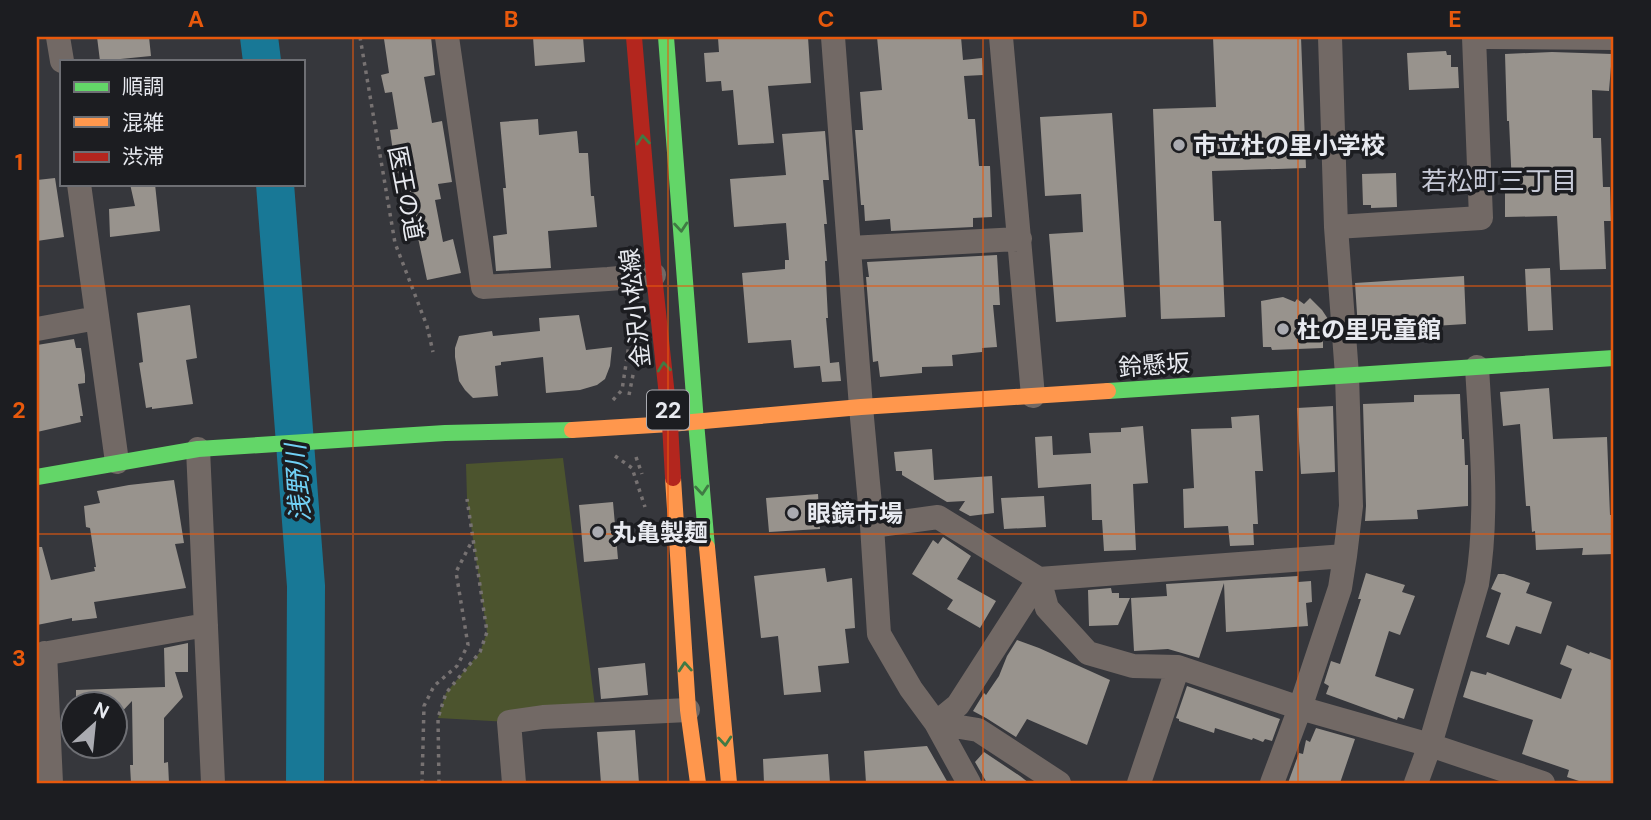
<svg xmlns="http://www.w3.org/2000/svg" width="1651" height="820" viewBox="0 0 1651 820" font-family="'DM Sans','Noto Sans JP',sans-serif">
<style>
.green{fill:#4c542e}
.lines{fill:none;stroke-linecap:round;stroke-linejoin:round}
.river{stroke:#187896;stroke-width:38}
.building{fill:#98938d}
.path{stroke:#777272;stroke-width:3.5;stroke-dasharray:3.5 5;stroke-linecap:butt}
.street{stroke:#726965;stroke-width:24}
.fast{stroke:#63d668;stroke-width:16}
.slow{stroke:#ff974d;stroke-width:16}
.jam{stroke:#b3261e;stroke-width:16}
.oneway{stroke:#407a44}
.grid{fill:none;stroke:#e8590c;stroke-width:2;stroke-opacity:0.55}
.poi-dot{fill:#aaabb1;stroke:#1c1d21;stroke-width:2.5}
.labels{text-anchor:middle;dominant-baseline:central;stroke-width:7;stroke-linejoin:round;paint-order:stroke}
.shield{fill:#1c1d21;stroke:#abacb2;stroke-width:2}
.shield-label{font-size:23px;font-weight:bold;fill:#e8eaf0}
.poi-label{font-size:24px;font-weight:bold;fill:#e8eaf0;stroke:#1c1d21;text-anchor:start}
.street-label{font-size:24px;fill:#e8eaf0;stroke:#1c1d21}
.neighbourhood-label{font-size:26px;fill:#c7cad7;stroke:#1c1d21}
.water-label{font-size:26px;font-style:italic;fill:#71d0f5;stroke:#1c1d21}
.neatline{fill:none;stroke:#e8590c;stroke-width:2.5}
.grid-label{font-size:23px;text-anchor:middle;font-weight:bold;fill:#e8590c}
</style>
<rect width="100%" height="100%" fill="#36373c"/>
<path class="green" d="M563 458 596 714 509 722 438 718 446 693 480 652 487 632 467 499 466 464Z"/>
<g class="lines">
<path class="river" d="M259 37 262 61
M275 184 306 586 305 783"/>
</g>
<path class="building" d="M97 37H149L151 56 100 61Z
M400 37H431L435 75 424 77 432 123 442 121 452 182 438 184 441 199 435 200 443 242 453 239 461 273 427 280 404 172 396 174 390 130 398 129 392 92 385 93 381 75 389 73 384 39Z
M533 37H583L585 62 535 66Z
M733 37H808L811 83 768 86 774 143 738 145 733 90 722 91 721 81 706 82 704 53 719 52 718 38Z
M877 37H961L963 60 982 58 983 75 964 76 968 119H975L979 166H990L992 217 973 218V227L891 231 890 219 865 221 864 205H861L855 130H863L860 92 882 90Z
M1213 37H1301L1306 168 1212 171 1214 221H1221L1225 317 1161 319 1153 109 1216 107Z
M1446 51 1447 55H1451V67H1458L1459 88 1409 90 1407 53Z
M1552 52 1612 54 1609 91 1592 90 1593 138H1601L1603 187H1610L1611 221H1604L1606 269 1560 270 1557 216 1505 217V186H1512L1509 121H1507L1505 54Z
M1112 113 1126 317 1056 322 1049 234 1083 232 1081 194 1045 196 1040 117Z
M538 119 539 135 577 131 579 153H588L591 196H594L597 227 548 231 551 268 496 271 493 236 507 234 503 188H506L500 122Z
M825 131 829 180H823L827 224H824L827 261H825L828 318H826L830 363 839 362 841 381 822 382 820 366 794 368 791 340 748 343 742 273 785 269V260H789L786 223 734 227 730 179 786 175 782 134Z
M1396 173 1397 207 1371 208V205H1363L1362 174Z
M55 178 64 237 37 241V180Z
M130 184H155L160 231 110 237 109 209 135 206Z
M997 255 1000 305H993L997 347 982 348V352L952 355 953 366 922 367V373L880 377 878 361 873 362 866 277H869L867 262Z
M1550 268 1553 330 1528 331 1525 269Z
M1464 276 1466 324 1434 326 1435 338 1403 340 1402 327 1358 329 1355 283Z
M1283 297 1295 302 1297 299 1304 304 1310 298 1322 310 1328 319 1319 323 1323 337V348L1272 350 1271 347H1263L1261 301Z
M190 305 197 358 186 360 193 404 152 409V407L146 408 139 363 143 362 137 313Z
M579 315 586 350 612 347 610 366 605 379 597 385 580 390 546 393 543 357 501 362V365L495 366 498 396 473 398 465 390 459 381 455 357V348L459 336 492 331 493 336 540 331 539 318Z
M74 339 76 348H81L85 375V383L78 384 83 416H80L81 422 37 432V345Z
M1549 388 1553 439 1607 437 1610 515H1614V554L1582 555 1583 548 1536 550 1535 531 1532 532 1530 506H1526L1520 424 1503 426 1500 392Z
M1460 394 1462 439H1464L1465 465H1468V506L1417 510 1418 519 1365 521 1366 506 1363 404 1414 402V395Z
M1333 406 1335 472 1301 474 1297 408Z
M1259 415 1263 471H1255L1258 524H1253L1254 545 1230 546 1228 526 1184 528 1183 489 1194 488 1191 429 1232 428 1231 417Z
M1143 426 1148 483 1133 484 1136 550 1104 551 1102 520H1092L1091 484 1038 488 1035 437 1052 436 1053 455 1091 453 1089 433 1121 432V428Z
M932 449 934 480 992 476 994 513 970 516 959 510 965 501 947 502 902 475V471H896L894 452Z
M174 480 184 543 175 544 186 588 94 602 97 618 72 621V618L37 625V547H42L51 580 95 571 94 567H96L90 528 86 527 84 506 100 503 97 491 129 485Z
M818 494 820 529 769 532 766 498Z
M1044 496 1046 527 1004 529 1001 498Z
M613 502 618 559 584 562 579 505Z
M943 537 971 556 957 579 996 601 980 628 947 609 953 600 912 574 933 540 938 544Z
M825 568 827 582 852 578 855 628 845 629 849 663 818 666 821 692 784 695 778 636 761 638 754 576Z
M1366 573 1405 585 1402 592 1415 596 1400 635 1389 631 1375 676 1414 689 1404 719 1398 717 1397 720 1326 694 1329 686 1324 683 1331 661 1340 664 1361 599H1358Z
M1498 574H1504L1530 583 1526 593 1552 602 1541 634 1516 626 1509 645 1486 637 1501 593 1491 589Z
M1298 576V582L1311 581 1312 602 1306 603 1308 626 1226 632 1224 583 1199 658 1168 649 1134 651 1131 598 1167 596 1166 584Z
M1111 588 1112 593H1119V598H1130L1118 625 1089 626 1088 590Z
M1017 640 1039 648 1110 680 1087 745 1027 719 1016 737 986 718 973 711 984 693 986 695 999 676 1007 656Z
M188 643V672H175L183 697 164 718V763L168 762 169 783H131L130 765H133L132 701 116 718V704H76V690L165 687 164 648Z
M1567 645 1589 654 1590 652 1614 661V772L1610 783H1585L1567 777 1569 770 1522 754 1533 720 1463 697 1471 671 1486 675 1487 672 1561 699 1572 669 1560 664Z
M645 663 648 695 601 699 598 668Z
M1187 686 1280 719 1272 741 1265 739 1263 742 1253 738 1252 740 1215 728 1214 733 1179 721V719L1176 718Z
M1316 728 1355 739 1340 783H1288L1299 753 1303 754 1306 740 1310 742Z
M635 730 639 783H601L597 732Z
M927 746 948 783H866L864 751Z
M984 752 1020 776 1029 783H987L975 762Z
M828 754 830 783H764L763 759Z"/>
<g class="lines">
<path class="path" d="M360 37 395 243 427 326 433 352
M629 395 634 370
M613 400 622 390 630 338
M615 456 632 468 645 507
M636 457 642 474
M422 783 424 706 434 686 457 666 468 645 456 572 472 541
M439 783 438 718 446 693 480 652 487 632 467 499"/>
<path class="street" d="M58 37 62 61
M447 37 483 287 608 279 654 275
M833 37 861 407 872 526 879 634 911 689 936 723 969 783
M1001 37 1033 396
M1487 37 1614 38
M79 184 117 462
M1336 227 1481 218 1474 37
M850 248 1020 239
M37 329 97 318
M198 449 213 783
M872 526 938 517 1039 579 1047 608 1088 653 1133 666 1178 667 1300 708 1430 745 1543 783
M1039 579 1345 556
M45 653 51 783
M37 655 206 625
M936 723 958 705 1039 579
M936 723 978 730 1059 783
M514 783 509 722 543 717 688 710
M1139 783 1178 667
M1272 783 1300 708 1340 588 1345 556 1351 506 1347 375 1336 227 1330 37
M1416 783 1430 745 1477 584C1489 512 1481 439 1477 367"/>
<path class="fast" d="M666 37 696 422 707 547
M1108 391 1614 358
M37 477 198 449 445 433 572 430"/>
<path class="slow" d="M572 430 670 424 861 407 1108 391
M673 478 688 710 698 783
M707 547 729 783"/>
<path class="jam" d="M634 37 654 275 670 424 673 478"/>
</g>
<defs><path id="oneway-chevron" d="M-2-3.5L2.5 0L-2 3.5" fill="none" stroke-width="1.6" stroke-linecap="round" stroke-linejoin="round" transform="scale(1.75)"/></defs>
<g class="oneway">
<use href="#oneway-chevron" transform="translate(643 140) rotate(-95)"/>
<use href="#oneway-chevron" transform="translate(681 227) rotate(85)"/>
<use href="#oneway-chevron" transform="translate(664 367) rotate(-96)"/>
<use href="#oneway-chevron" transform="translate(702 490) rotate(85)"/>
<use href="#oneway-chevron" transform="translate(685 667) rotate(-94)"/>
<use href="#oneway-chevron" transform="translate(725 741) rotate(85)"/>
</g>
<path class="grid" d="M353 37V783M668 37V783M983 37V783M1298 37V783M37 286H1614M37 534H1614"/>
<g class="poi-dot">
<circle cx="1179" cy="145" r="7"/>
<circle cx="1283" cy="329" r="7"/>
<circle cx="793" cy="513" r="7"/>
<circle cx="598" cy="532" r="7"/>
</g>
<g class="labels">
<rect class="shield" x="647" y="390.5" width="42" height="39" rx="5"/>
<g class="shield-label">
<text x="668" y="410">22</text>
</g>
<g class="poi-label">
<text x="1193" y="145">市立杜の里小学校</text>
<text x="1297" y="329">杜の里児童館</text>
<text x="807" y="513">眼鏡市場</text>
<text x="612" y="532">丸亀製麺</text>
</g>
<g class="street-label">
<text transform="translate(406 193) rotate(79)">医王の道</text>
<text transform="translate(635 308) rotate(-96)">金沢小松線</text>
<text transform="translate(1154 365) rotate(-4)">鈴懸坂</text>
</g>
<g class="neighbourhood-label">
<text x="1499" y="181">若松町三丁目</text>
</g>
<g class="water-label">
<text transform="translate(298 483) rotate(-94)">浅野川</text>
</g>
</g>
<rect width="1651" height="820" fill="none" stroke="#1c1d21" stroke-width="77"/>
<rect x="60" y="60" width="245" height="126" fill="#1c1d21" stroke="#6e6f74" stroke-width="2"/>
<rect x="74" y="82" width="35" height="10" fill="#63d668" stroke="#6e6f74" stroke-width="2"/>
<text x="122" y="94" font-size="21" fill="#e8eaf0">順調</text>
<rect x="74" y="117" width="35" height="10" fill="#ff974d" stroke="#6e6f74" stroke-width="2"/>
<text x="122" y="130" font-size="21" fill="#e8eaf0">混雑</text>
<rect x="74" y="152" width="35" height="10" fill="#b3261e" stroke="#6e6f74" stroke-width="2"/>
<text x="122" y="164" font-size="21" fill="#e8eaf0">渋滞</text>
<g transform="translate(94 725) rotate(27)"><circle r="33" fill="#1c1d21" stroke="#6e6f74" stroke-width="2"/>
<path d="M0-5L12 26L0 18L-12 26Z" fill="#aaabb1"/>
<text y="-10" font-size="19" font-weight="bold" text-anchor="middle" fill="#e8eaf0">N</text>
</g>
<rect x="38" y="38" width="1574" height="744" class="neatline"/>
<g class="grid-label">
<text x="196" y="27">A</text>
<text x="511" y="27">B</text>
<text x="826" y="27">C</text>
<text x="1140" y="27">D</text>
<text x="1455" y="27">E</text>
<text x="19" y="170">1</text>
<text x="19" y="418">2</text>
<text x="19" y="666">3</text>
</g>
</svg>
